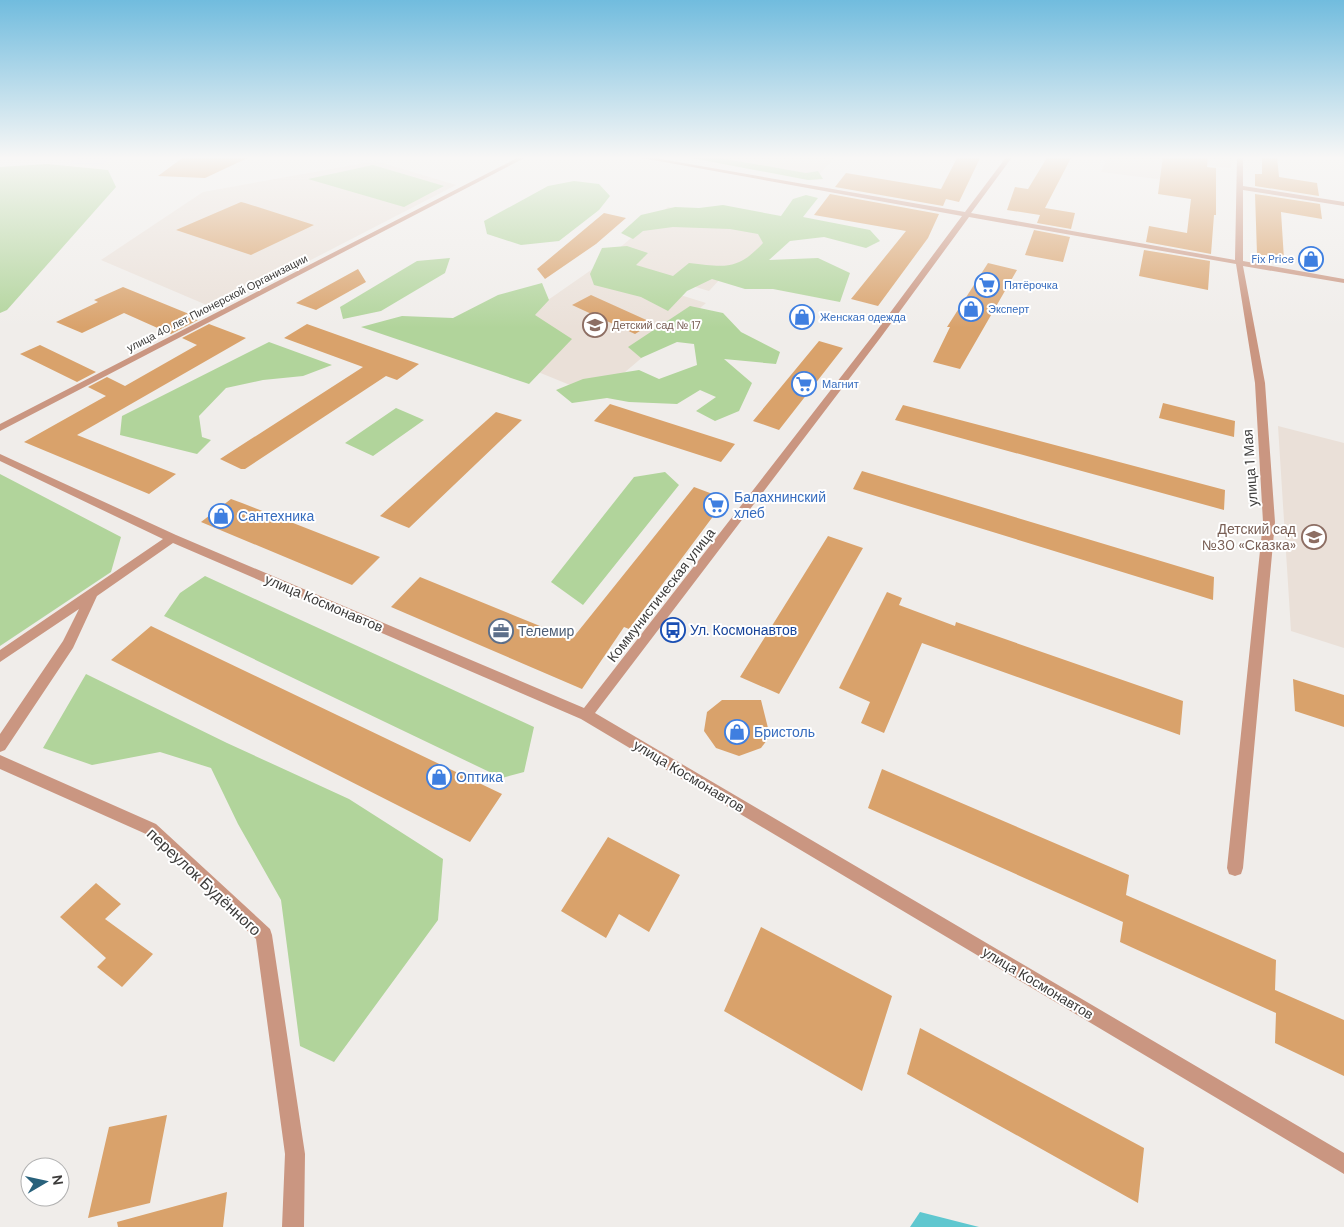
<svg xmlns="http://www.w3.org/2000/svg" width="1344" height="1227" viewBox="0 0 1344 1227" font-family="'DM Sans',sans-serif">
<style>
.industrial{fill:#e6e0f6}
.built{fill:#eae0d8}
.green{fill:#b1d49b}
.water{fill:#5fc7cf}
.building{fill:#d9a26b}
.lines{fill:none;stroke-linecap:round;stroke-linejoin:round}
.minor{fill:#ca9681;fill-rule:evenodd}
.labels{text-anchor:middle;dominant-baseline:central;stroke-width:4;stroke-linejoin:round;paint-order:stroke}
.far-shop-label{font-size:11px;fill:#366cbe;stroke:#fff;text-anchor:start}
.far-street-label{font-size:11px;fill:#3d3c3b;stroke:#fff}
.far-education-label{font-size:11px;fill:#785e54;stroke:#fff;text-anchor:start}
.street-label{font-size:14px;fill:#3d3c3b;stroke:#fff}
.shop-label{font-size:14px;fill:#366cbe;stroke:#fff;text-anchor:start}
.education-label{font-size:14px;fill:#785e54;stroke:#fff;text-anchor:end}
.transit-label{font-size:14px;fill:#164399;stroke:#fff;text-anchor:start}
.service-label{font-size:14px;fill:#4e5e75;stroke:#fff;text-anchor:start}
.near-street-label{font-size:16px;fill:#3d3c3b;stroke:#fff}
</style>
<rect width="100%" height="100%" fill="#f0edea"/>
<path class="industrial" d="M81 156H119L98 166 68 163Z"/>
<path class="built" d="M692 156H836L817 177Z
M1108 156H1232L1231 167 1229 168 1195 164 1196 184 1101 172Z
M376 161 456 185 216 309 101 260 203 192Z
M668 207 781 229 731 281 720 279 709 291 605 260Z
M594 268 706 303 597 396 479 348Z
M1278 426 1344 443V648L1291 631Z"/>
<path class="green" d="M681 156H708L806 173 818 171 823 179 808 180Z
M47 164 108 170 116 187 7 310 0 313V167Z
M373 165 444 186 404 207 308 179Z
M574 181 599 184 610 196 599 210 559 241 521 245 487 234 484 221 548 186Z
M806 195 818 198 803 217 870 230 880 241 866 248 824 237 790 241 769 260 818 258 850 273 840 302 773 289H745L712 279 687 291 668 311 641 297 594 285 590 274 602 248 627 246 648 253 636 265 673 276 689 263C725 267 737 271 763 243L758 234 730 229 673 227 643 231 633 239 621 233 641 215 675 207 699 208 723 205 781 216 793 199Z
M450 258 445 273 381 311 343 319 340 307 417 261Z
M542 283 549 300 535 315 572 339 529 384 361 327 402 316 453 318 498 295Z
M690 306 723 313 741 332 780 352 776 364 724 359 752 383 739 411 715 421 696 411 716 397 700 390 677 404 629 402 607 398 572 403 556 390 583 379 639 370 659 379 697 365 694 344 677 342 641 358 628 347Z
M269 342 332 365 303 376 263 380 226 388 199 416 202 437 211 440 197 454 120 435 122 416Z
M396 408 424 420 373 456 345 443Z
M665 472 679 485 583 605 551 582 634 477Z
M0 474 121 537 111 572 0 646Z
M205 576 534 727 524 772 502 778 164 616 180 593Z
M86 674 227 743 349 799 443 859 438 920 334 1062 300 1046 281 900 238 824 211 768 160 752 92 765 43 748Z"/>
<path class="water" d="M920 1212 979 1227H910Z"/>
<path class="building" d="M185 156H252L205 178 158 176Z
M958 156H981L959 202 946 199 943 206 835 187 846 173 941 189Z
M1048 156H1072L1045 208 1075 213 1071 229 1037 223 1040 215 1007 210 1015 187 1028 189Z
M1163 156H1208L1207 167 1216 168V215H1214L1211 254 1146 242 1149 226 1187 233 1191 199 1158 194Z
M1262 156H1277L1279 177 1317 183 1319 196 1255 186V174H1262Z
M830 194 939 214 928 238 878 306 851 299 906 231 814 215Z
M1255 194 1320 204 1322 219 1281 212 1284 259 1257 254Z
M241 202 245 203 314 225 251 255 176 230Z
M604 213 626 218 596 244 545 279 537 269Z
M1034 230 1070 237 1063 262 1025 255Z
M1144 250 1210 261 1208 290 1139 276Z
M988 263 1017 270 960 369 933 362 950 327H947Z
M358 269 366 282 316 310 296 303Z
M123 287 194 316 191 318 198 320 171 334 124 313 82 333 56 322 98 302 94 300Z
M591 295 653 323 635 334 572 305Z
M209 324 246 338 77 435 176 474 149 494 24 442 106 396 88 387 107 377 125 386 197 345 182 338Z
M307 324 419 364 397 380 386 376 245 469H241L220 459 363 367 284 338Z
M819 341 843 348 779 430 753 421Z
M40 345 96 372 77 382 20 354Z
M1163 403 1235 421 1234 437 1159 418Z
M610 404 735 444 721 462 594 421Z
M903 405 1225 490 1224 510 895 420Z
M496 412 522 420 409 528 380 516Z
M862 471 1214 577 1213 600 853 489Z
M694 487 726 499 629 629 624 627 582 689 391 607 420 577 572 639Z
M231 499 242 503 380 557 352 585 201 522Z
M828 536 863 548 779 694 740 677Z
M887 592 902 598 899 605 955 626 956 622 1183 701 1180 735 922 643 884 733 861 723 870 702 839 688Z
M151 626 502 794 470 842 111 660Z
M1293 679 1344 695V727L1295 711Z
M722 700H761L770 736 761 748 739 756 716 748 704 731 707 712Z
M882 769 1129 875 1126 895 1276 960 1275 990 1344 1020V1076L1275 1043 1276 1013 1120 942 1123 922 868 808Z
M608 837 680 875 649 932 619 914 606 938 561 911Z
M96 883 121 904 105 919 153 954 122 987 97 967 106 958 60 917Z
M761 927 892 996 862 1091 724 1011Z
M920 1028 1144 1148 1138 1203 907 1074Z
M167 1115 150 1203 88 1218 109 1127Z
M227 1192 223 1227H118L117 1222Z"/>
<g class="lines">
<path class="minor" d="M521 156H528L0 431V424Z
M631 156H643L965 212 1007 156H1013L971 213 1235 260 1237 156H1243V186L1344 202V206L1243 190V261L1344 279V283L1243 266 1265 383 1275 522 1243 868 1241 874 1235 876 1229 874 1227 868 1263 522 1255 383 1236 264 969 217 881 337 595 713 1344 1153V1174L581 719 173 543 97 596 73 648 5 750 0 752V734L63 641 79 609 0 662V650L163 539 0 461V454L176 535 584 708 875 333 962 216Z
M0 755 156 824 270 929 272 935 305 1154 304 1227H282L285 1154 256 939 146 834 0 769Z"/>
</g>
<linearGradient id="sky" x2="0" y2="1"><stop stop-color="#71bcde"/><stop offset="0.48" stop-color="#f8f7f6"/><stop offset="1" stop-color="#f8f7f6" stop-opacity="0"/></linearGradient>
<rect width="1344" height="328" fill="url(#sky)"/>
<defs>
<symbol id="shop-ring" viewBox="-11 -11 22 22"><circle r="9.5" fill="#fff" stroke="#3f7fe0" stroke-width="1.5"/><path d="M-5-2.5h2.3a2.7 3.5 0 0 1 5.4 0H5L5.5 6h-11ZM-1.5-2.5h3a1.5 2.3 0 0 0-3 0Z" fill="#3f7fe0"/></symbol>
<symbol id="supermarket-ring" viewBox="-11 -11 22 22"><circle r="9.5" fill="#fff" stroke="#3f7fe0" stroke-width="1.5"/><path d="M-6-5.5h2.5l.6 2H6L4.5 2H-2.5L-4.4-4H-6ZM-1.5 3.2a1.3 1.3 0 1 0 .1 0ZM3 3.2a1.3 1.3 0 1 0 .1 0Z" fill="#3f7fe0"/></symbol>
<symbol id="school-ring" viewBox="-11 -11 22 22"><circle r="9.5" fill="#fff" stroke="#8d6e63" stroke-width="1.5"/><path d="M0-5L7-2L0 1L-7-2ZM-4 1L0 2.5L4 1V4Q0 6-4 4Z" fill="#8d6e63"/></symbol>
<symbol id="bus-ring" viewBox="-11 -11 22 22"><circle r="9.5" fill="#fff" stroke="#1a4fb4" stroke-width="1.5"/><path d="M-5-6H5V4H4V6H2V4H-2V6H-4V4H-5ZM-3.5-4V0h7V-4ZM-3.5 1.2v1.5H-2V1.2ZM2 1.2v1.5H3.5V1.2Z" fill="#1a4fb4"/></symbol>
<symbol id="office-ring" viewBox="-11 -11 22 22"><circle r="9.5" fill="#fff" stroke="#5c6f8a" stroke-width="1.5"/><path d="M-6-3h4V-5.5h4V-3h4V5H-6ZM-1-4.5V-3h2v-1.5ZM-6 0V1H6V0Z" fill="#5c6f8a"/></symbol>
</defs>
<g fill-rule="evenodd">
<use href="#shop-ring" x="1297" y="245" width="28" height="28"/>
<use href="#supermarket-ring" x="973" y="271" width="28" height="28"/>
<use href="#shop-ring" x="957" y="295" width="28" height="28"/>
<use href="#shop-ring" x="788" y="303" width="28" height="28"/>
<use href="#school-ring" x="581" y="311" width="28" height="28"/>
<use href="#supermarket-ring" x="790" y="370" width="28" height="28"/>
<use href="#supermarket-ring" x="702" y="491" width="28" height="28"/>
<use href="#shop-ring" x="207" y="502" width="28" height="28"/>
<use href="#school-ring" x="1300" y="523" width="28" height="28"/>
<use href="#bus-ring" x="659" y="616" width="28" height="28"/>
<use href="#office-ring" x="487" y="617" width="28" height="28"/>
<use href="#shop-ring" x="723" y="718" width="28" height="28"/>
<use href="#shop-ring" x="425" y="763" width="28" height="28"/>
</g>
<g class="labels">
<g class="far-shop-label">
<text x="1294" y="259" text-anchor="end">Fix Price</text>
<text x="1004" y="285">Пятёрочка</text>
<text x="988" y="309">Эксперт</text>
<text x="820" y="317">Женская одежда</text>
<text x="822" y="384">Магнит</text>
</g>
<g class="far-street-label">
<text transform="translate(217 303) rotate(-27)">улица 40 лет Пионерской Организации</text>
</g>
<g class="far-education-label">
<text x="612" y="325">Детский сад № 17</text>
</g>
<g class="street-label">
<text transform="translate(1250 468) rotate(-94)">улица 1 Мая</text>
<text transform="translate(661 595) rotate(-52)">Коммунистическая улица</text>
<text transform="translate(324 603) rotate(23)">улица Космонавтов</text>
<text transform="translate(689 776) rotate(31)">улица Космонавтов</text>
<text transform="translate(1038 983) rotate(31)">улица Космонавтов</text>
</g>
<g class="shop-label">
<text x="734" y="497">Балахнинский<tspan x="734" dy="16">хлеб</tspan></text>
<text x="238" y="516">Сантехника</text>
<text x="754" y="732">Бристоль</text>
<text x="456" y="777">Оптика</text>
</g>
<g class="education-label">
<text x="1296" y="529">Детский сад<tspan x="1296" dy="16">№30 «Сказка»</tspan></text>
</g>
<g class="transit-label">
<text x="690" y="630">Ул. Космонавтов</text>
</g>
<g class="service-label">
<text x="518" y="631">Телемир</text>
</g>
<g class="near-street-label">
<text transform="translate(204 882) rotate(43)">переулок Будённого</text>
</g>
</g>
<g transform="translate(45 1182) rotate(81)"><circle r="24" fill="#ffffff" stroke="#b1b1b1"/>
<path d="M0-4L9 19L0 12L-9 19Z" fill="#28617b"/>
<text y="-8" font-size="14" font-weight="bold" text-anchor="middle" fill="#3d3c3b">N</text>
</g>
</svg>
